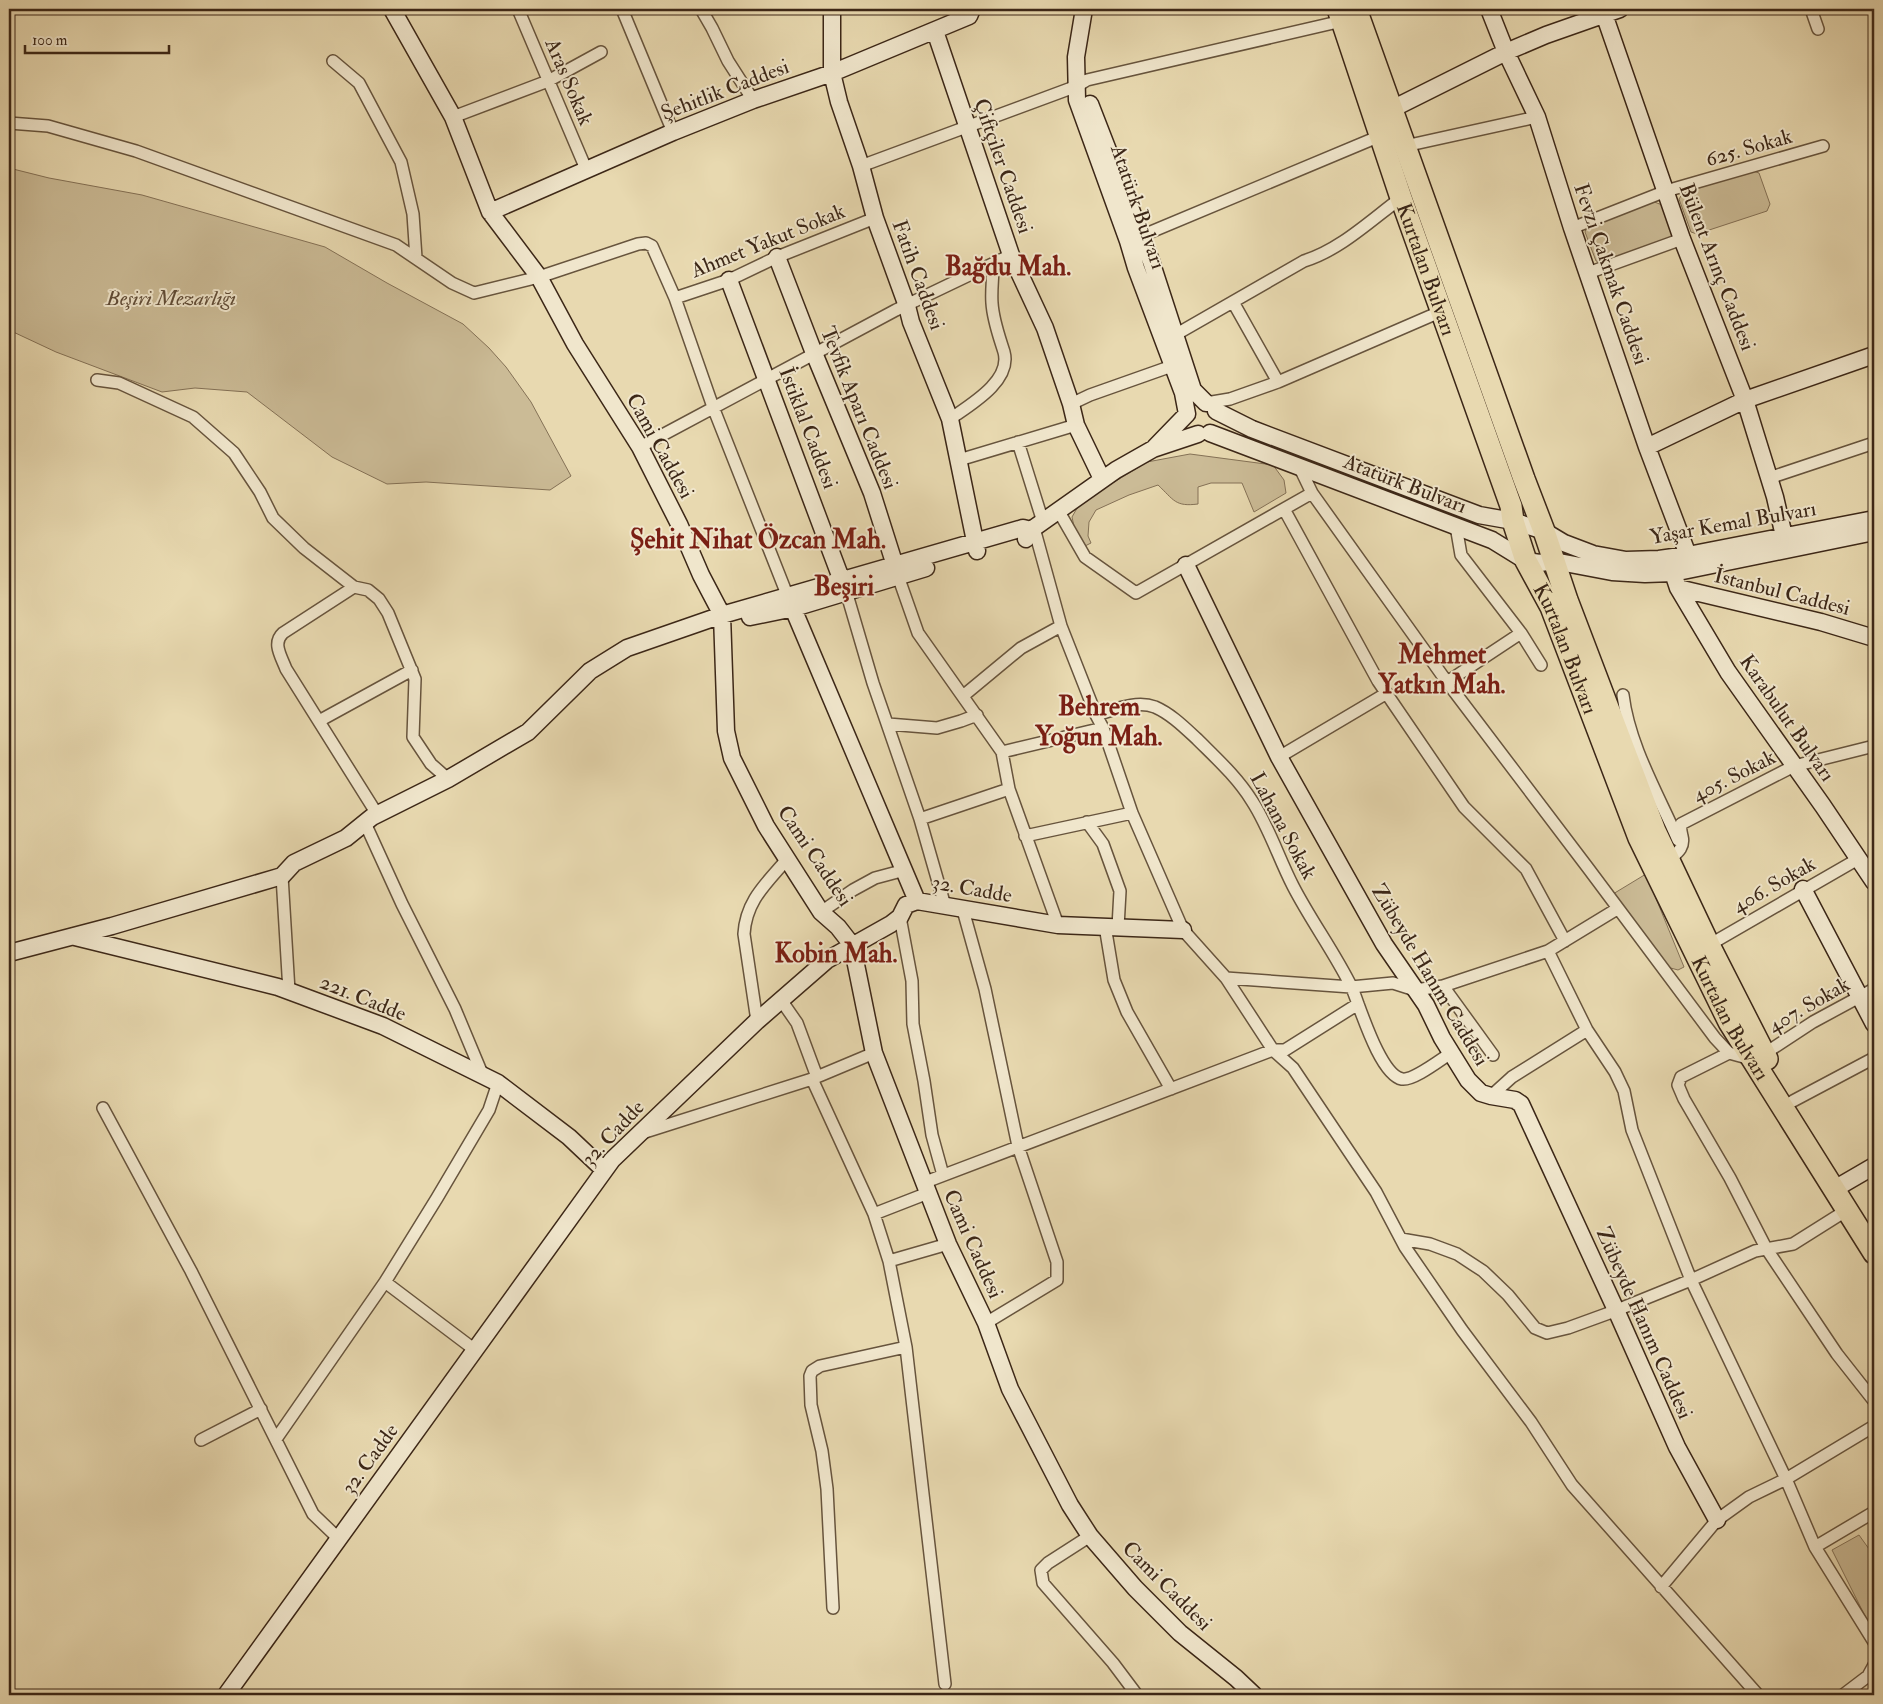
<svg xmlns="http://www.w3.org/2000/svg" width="1883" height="1704" viewBox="0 0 1883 1704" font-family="'IM FELL Double Pica',serif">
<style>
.green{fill:#cbbb96;stroke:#847156}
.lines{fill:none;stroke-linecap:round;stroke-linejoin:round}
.street-casing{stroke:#67543d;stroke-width:14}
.secondary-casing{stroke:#3c2717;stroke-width:19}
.highway-casing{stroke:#3c2717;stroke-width:24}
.street{stroke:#f0e6cc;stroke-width:11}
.secondary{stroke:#f0e6cc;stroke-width:16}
.highway{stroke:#e8d9b0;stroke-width:21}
.labels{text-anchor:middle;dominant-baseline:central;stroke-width:4;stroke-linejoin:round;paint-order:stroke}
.street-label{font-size:21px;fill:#3c2717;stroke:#f0e6cc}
.park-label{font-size:21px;font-style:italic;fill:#604c37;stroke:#f0e6cc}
.district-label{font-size:26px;font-weight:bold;fill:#7a1f14;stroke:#f0e6cc}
</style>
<rect width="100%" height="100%" fill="#e8d9b0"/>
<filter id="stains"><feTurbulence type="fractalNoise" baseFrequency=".004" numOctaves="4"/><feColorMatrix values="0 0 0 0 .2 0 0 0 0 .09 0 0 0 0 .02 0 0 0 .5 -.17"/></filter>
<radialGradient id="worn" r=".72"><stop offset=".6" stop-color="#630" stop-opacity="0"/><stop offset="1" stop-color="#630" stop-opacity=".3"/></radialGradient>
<path class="green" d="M9 168 49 178 142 195 325 247 387 283 463 324 489 348 506 367 531 402 571 476 550 490 426 482 387 484 332 457 247 392 195 388 162 392 56 352 9 330Z
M1751 170 1759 173 1770 204 1767 211 1697 234 1691 232 1679 199 1683 193Z
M1652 201 1662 205 1673 232 1670 239 1604 263 1596 261 1585 232 1588 223Z
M1190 454 1273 465 1284 480 1286 493 1254 512 1242 483H1211L1198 487V504C1175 507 1174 500 1158 485L1129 495 1096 510 1089 522 1088 536 1091 543 1085 546 1075 531 1072 517 1080 503 1147 462Z
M1646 874 1684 967 1678 970 1667 967 1613 894Z
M1859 1535 1874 1556V1634L1832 1550Z"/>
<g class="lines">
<defs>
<path id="street" d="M518 9 586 169
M622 9 673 132
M701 9 712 28 728 61 753 100
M1811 9 1818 29
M333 61 359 83 401 162 413 214 416 258
M453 117 548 81 601 52
M9 123 48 126 136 151 396 245 452 283 474 293 539 277 638 244 646 243 652 246 675 298 713 407 788 597
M1405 146 1537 117
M861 166 1077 86 1087 80 1342 21
M1572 228 1666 191 1823 146
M1134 239 1380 136
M1588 273 1682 239
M675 298 729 280 777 257 875 218
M1233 302 1278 382
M1175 335 1304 261C1340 250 1371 220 1401 198
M97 380 119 383 193 417 234 453 260 492 273 518 304 548 354 587 368 590 379 599 388 613 415 679 413 737 431 764 448 779
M1206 403 1230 399 1278 382 1442 311
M1071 404 1090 395 1172 366
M950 419C970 405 1012 381 1004 352 999 336 993 320 992 303 991 291 993 278 993 265
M1018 442 1043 522
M640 447 896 310 1011 255
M959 460 1076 425
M1299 466 1312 493 1447 682 1588 868 1715 1038 1729 1053 1751 1059
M1769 478 1874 443
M1284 509 1378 681 1464 807 1526 869 1565 941
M1058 510 1085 557 1136 593 1312 493
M1456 526 1461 555 1521 633 1541 665
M1034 528 1061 626 1096 715 1103 728 1132 813 1183 930 1226 978 1273 1050 1293 1068 1376 1192 1405 1247 1462 1330 1531 1422 1572 1485 1758 1695
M898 576 918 633 1002 752 1009 789 1058 925
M354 587 283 633C272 643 281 656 286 669L377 814
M846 591 873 683 920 819 945 906
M1447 682 1521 633
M1623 695C1629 745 1658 794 1678 840
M963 696 1021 648 1061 626
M1096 715C1114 710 1136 700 1155 707 1171 714 1184 727 1197 739 1217 759 1237 777 1252 801 1269 827 1279 859 1293 886 1311 921 1335 953 1352 988 1360 1007 1380 1075 1402 1079 1413 1081 1440 1060 1451 1053
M319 721 412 670
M888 724 937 728 961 721 977 715
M1002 752 1103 728
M1279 757 1387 693
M920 819 1009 789
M1087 822 1103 844 1120 891 1118 927
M365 823 402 904 455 1009 483 1076
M1025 836 1132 813
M1669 860C1677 853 1685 848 1682 836 1681 832 1680 829 1681 824L1794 766 1874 746
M282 876 289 991
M963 910 985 989 1018 1146 1057 1262V1280L986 1323
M821 912 853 890 875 878 905 870
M900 917 912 981 913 1024 924 1081 932 1135 943 1175
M1105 926 1114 980 1127 1012 1171 1089
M1709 945 1858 859
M1548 951 1587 1030 1615 1072 1624 1091 1632 1130 1691 1280 1786 1479 1815 1547 1874 1642
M1226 978 1351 987 1393 983 1415 990 1443 986 1548 951 1617 909
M1443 986 1493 1055
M781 1000 797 1023 817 1077
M757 1021 744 934C746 900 767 883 788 858
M1729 1053 1681 1077 1678 1085 1684 1099 1730 1178 1766 1248 1837 1354 1874 1401
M1764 1054 1813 1022 1874 989
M812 1079 874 1214 889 1261 906 1347 945 1684
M1491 1096 1512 1077 1587 1030
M1793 1101 1874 1058
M103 1108 191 1271 313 1514 339 1539
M642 1133 812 1079 874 1053
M923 1183 1273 1050H1285L1358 1004
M874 1214 928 1193
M1401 1239 1430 1244 1457 1254 1483 1271 1508 1295 1535 1328 1547 1333 1568 1328 1612 1312 1691 1280 1755 1251 1793 1244 1847 1210
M889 1261 948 1244
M385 1282 475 1350
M276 1439 385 1282 437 1198 489 1110 498 1083
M201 1440 261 1409
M1090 1536 1048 1563 1041 1570 1043 1583 1113 1663 1137 1695
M1815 1547 1874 1512
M1661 1587 1717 1520 1749 1497 1786 1479 1874 1426
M833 1608 827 1489 822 1451 811 1405 810 1376 812 1371 820 1366 906 1347
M1843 1695 1868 1676 1874 1665"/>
<path id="secondary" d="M392 9 453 117 490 212 539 277 575 344 640 447 679 524 701 575 722 615 726 731 732 758 766 826 821 912 838 927 852 945 874 1053 948 1244 986 1323 1010 1389 1070 1505 1090 1536 1135 1588 1180 1633 1236 1678 1254 1695
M832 9V73L839 102 861 166 875 218 907 306 911 322 950 419 977 551
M1084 9 1076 57 1077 100 1128 241 1136 268 1183 393 1187 414 1155 447
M1489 9 1506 52 1537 117 1572 228 1647 447 1688 555
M1604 14 1682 239 1745 400 1775 497 1784 536
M935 31 1011 255 1045 328 1071 404 1076 425 1102 479
M1090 104 1151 261 1193 390 1206 403
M1392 109 1506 52 1546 35 1620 9
M490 212 673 132 753 100 832 73 969 16 972 9
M777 257 814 353 872 493 898 575
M729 280 845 589
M1216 411 1252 429 1479 515 1513 521 1544 531 1564 543 1593 554 1626 560 1659 559 1688 555 1874 519
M1210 433 1492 540 1526 561 1540 563 1554 561 1612 572 1645 574 1673 573 1874 532
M1647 447 1745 400 1874 355
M1026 539 1031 530 1116 470 1153 449 1198 434
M1186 565 1279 757 1384 944 1426 1005 1442 1038 1468 1080 1481 1093 1491 1096 1515 1100 1521 1104 1616 1310 1677 1447 1717 1520
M1673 573 1678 588 1728 672 1823 806 1874 882
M1678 588 1821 622 1874 638
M789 599 917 901
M750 617 794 608 926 568
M1803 889 1874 1024
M75 937 278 987 383 1026 498 1083 569 1137 604 1170
M9 953 112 926 282 876 294 863 346 838 372 817 448 779 528 732 590 671 627 648 722 615 1023 528 1031 530
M1843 1184 1874 1166
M226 1695 612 1160 757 1021 827 960 891 924 900 917 906 905 917 901 1058 925 1183 930"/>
<g id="highway">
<path id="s1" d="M1338 9 1401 198 1511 506 1513 521 1526 561 1551 607 1639 838 1729 1022 1874 1253"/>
<path d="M1356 9 1524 479 1544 531 1567 600 1655 831 1709 945 1767 1059"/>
</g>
</defs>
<use href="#street" class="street-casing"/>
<use href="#secondary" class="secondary-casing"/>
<use href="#highway" class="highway-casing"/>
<use href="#street" class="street"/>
<use href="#secondary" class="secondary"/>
<use href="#highway" class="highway"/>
</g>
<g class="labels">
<g class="street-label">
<text transform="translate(569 82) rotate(67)">Aras Sokak</text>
<text transform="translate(725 90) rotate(-21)">Şehitlik Caddesi</text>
<text transform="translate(1749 148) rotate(-16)">625. Sokak</text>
<text transform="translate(1003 166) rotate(71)">Çiftçiler Caddesi</text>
<text transform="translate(1138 207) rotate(71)">Atatürk Bulvarı</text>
<text transform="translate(768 241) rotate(-22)">Ahmet Yakut Sokak</text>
<text transform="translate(1717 267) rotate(69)">Bülent Arınç Caddesi</text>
<text stroke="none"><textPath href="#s1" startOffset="275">Kurtalan Bulvarı</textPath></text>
<text transform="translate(1611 274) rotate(71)">Fevzi Çakmak Caddesi</text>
<text transform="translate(918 275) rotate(70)">Fatih Caddesi</text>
<text transform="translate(859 408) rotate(68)">Tevfik Aparı Caddesi</text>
<text transform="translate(808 428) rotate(69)">İstiklal Caddesi</text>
<text transform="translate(660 446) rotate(61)">Cami Caddesi</text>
<text transform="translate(1405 484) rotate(21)">Atatürk Bulvarı</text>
<text transform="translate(1733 523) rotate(-10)">Yaşar Kemal Bulvarı</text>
<text transform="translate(1782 592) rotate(14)">İstanbul Caddesi</text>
<text stroke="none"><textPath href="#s1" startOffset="680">Kurtalan Bulvarı</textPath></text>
<text transform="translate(1787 718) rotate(55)">Karabulut Bulvarı</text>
<text transform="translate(1734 776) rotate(-27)">405. Sokak</text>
<text transform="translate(1283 826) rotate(62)">Lahana Sokak</text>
<text transform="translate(815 856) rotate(56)">Cami Caddesi</text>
<text transform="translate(1774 885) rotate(-30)">406. Sokak</text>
<text transform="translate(972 889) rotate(10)">32. Cadde</text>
<text transform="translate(1430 975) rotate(59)">Zübeyde Hanım Caddesi</text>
<text transform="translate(363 998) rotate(22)">221. Cadde</text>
<text transform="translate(1809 1005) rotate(-30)">407. Sokak</text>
<text stroke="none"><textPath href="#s1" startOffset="1085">Kurtalan Bulvarı</textPath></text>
<text transform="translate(613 1133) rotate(-47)">32. Cadde</text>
<text transform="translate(973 1244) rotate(66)">Cami Caddesi</text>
<text transform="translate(1644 1323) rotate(66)">Zübeyde Hanım Caddesi</text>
<text transform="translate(370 1459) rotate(-54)">32. Cadde</text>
<text transform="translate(1167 1586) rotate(45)">Cami Caddesi</text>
</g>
<g class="park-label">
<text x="171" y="298">Beşiri Mezarlığı</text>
</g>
<g class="district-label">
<text x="1008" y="267">Bağdu Mah.</text>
<text x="758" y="540">Şehit Nihat Özcan Mah.</text>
<text x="844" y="587">Beşiri</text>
<text x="1442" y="655">Mehmet<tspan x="1442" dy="30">Yatkın Mah.</tspan></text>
<text x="1099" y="707">Behrem<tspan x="1099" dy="30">Yoğun Mah.</tspan></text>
<text x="836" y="954">Kobin Mah.</text>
</g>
</g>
<rect width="1883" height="1704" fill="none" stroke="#e8d9b0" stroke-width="30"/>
<rect x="10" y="10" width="1863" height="1684" fill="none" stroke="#3c2717" stroke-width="2.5"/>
<rect x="15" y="15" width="1853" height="1674" fill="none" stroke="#3c2717"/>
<path d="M25 45v8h144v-8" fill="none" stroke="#3c2717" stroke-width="2.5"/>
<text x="32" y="45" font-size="15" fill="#3c2717" stroke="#f0e6cc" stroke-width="4" paint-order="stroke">100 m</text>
<rect width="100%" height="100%" filter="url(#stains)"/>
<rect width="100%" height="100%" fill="url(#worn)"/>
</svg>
